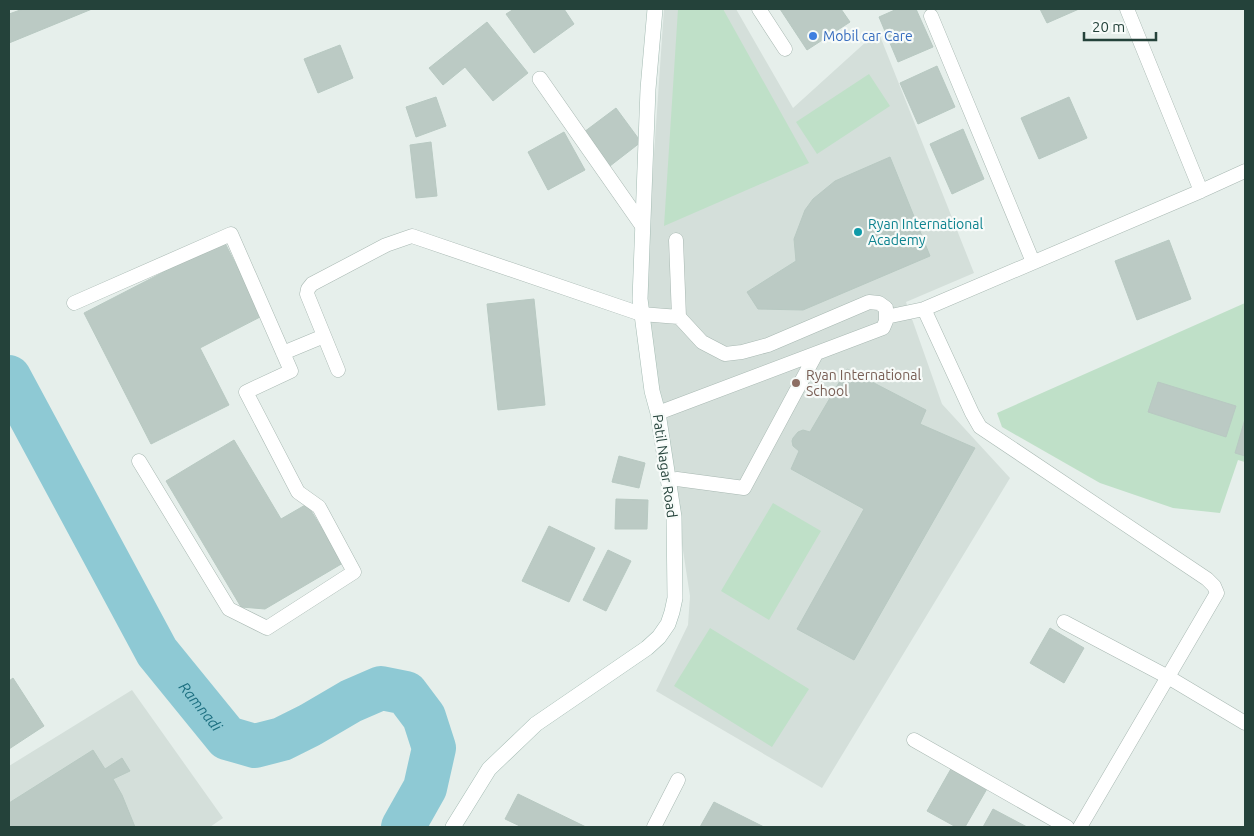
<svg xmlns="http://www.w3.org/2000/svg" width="1254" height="836" viewBox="0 0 1254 836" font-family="Ubuntu,sans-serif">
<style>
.built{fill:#d4dfda}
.green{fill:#bfe0c8}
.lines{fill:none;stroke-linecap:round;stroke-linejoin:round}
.river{stroke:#8ec9d4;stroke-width:44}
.building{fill:#bbcac4;stroke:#b8c9c2}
.lane-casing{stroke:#a8b8b2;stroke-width:15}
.street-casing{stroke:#a8b8b2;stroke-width:16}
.secondary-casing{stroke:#a4bbb3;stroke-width:16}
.lane{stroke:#fff;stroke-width:14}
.street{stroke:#fff;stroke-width:15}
.secondary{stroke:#fff;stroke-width:15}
.shop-dot{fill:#3f7fe0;stroke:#f7fbf9;stroke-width:2}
.culture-dot{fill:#0f9aa8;stroke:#f7fbf9;stroke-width:2}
.education-dot{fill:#8d6e63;stroke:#f7fbf9;stroke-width:2}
.labels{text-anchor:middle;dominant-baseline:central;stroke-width:4.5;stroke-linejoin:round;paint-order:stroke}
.shop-label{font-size:14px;fill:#366cbe;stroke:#f7fbf9;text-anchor:start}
.culture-label{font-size:14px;fill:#0d838f;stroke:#f7fbf9;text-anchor:start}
.education-label{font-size:14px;fill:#785e54;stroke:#f7fbf9;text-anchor:start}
.street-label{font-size:14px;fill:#24423a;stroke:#f7fbf9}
.water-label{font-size:15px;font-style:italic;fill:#1c6f80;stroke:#f7fbf9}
</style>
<rect width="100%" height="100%" fill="#e6efeb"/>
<path class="built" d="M664 9H736L793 108 878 31 974 273 906 302 942 404 1010 478 822 788 656 691 688 625 690 596 654 361 648 303V241Z
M132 690 223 818 210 827H9V766Z"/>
<path class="green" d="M678 9H723L809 163 664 226Z
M869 74 890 106 817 154 796 122Z
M1245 303V462L1238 460 1220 513 1173 508 1100 483 1002 427 997 413Z
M773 503 821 531 769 620 721 591Z
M710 628 809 689 772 747 674 686Z"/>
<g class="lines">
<path class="river" id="s1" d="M9 377 157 652 227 738 255 746 282 739 310 725 351 701 381 688 406 693 424 717 434 748 425 788 403 827"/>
</g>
<path class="building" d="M23 9H92L9 43V14Z
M514 9H564L574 24 534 53 506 14Z
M780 9H841L850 22 807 50Z
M897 9H916L933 47 898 62 879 17Z
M1040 9H1079L1047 23Z
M487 22 528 73 493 101 465 67 443 85 429 68Z
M340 45 353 78 318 93 304 59Z
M937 66 955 107 918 124 900 83Z
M436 97 446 126 416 137 406 107Z
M1069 97 1087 138 1039 159 1021 118Z
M616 108 641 142 610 166 584 132Z
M963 129 984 179 952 194 930 144Z
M564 132 585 170 548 190 528 152Z
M431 142 437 196 416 198 410 145Z
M890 157 930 256 803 310 758 309 747 292 796 261 794 239 805 210 813 199 835 181Z
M1169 240 1191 299 1137 320 1115 261Z
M224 241 262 316 200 348 229 405 151 444 84 313Z
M534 299 545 405 498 410 487 304Z
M847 369 926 410 920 424 975 448 854 660 797 629 864 509 791 469 799 451 793 446 792 441 793 438 798 432 803 430 810 432Z
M1158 382 1236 406 1226 437 1148 412Z
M1245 419V456L1235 453Z
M234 440 281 519 307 504 343 563 265 609 241 607 166 481Z
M619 456 645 463 639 488 612 482Z
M616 499 648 500 647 529H615Z
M549 526 595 548 569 602 522 581Z
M608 550 631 561 606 611 583 600Z
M1050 628 1084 648 1064 683 1030 663Z
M13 678 44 726 9 749V681Z
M93 750 105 769 122 758 130 771 113 779 122 795 135 827H9V803Z
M952 767 988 787 965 827H956L927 811Z
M518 794 586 827H522L505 819Z
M714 802 764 827H700Z
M993 809 1027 827H983Z"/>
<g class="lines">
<defs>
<path id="lane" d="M759 9 785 49
M931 16 1033 262
M1201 191 1245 171
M676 240 679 317
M74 303 231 234 291 371 246 392 298 492 319 507 354 572 267 628 229 609 139 461
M924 309 972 413 980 427 1207 579 1214 586 1217 593 1080 827
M886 317 924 309 1201 191 1127 9
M283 353 324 336
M338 370 307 294 308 289 312 284 386 245 412 236 641 314 679 317 702 342 725 354 742 352 768 345 869 302 879 303 886 308V321L883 328 658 413
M677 479 744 488 816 354
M1064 622 1168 677 1245 723
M914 740 1067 827
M654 827 678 780"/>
<path id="street" d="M540 79 642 225"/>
<path id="secondary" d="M453 827 489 769 536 724 647 648 659 637 668 624 672 612 675 598 674 517 658 413 652 391 640 299 648 89 655 9"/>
</defs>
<use href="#lane" class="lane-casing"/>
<use href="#street" class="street-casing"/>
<use href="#secondary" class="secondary-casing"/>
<use href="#lane" class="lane"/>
<use href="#street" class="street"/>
<use href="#secondary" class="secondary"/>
</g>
<circle class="shop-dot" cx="813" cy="36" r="5"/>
<circle class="culture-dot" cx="858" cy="232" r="5"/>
<circle class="education-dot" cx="796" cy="383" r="5"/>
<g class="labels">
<g class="shop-label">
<text x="823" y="36">Mobil car Care</text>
</g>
<g class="culture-label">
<text x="868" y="224">Ryan International<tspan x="868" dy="16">Academy</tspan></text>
</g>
<g class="education-label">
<text x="806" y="375">Ryan International<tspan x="806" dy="16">School</tspan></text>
</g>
<g class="street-label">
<text transform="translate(665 466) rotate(82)">Patil Nagar Road</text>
</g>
<g class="water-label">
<text stroke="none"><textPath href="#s1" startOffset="382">Ramnadi</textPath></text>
</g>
</g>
<rect width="1254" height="836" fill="none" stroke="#24423a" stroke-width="20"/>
<path d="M1084 32v8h72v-8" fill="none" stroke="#24423a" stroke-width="2.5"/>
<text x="1092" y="32" font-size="15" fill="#24423a" stroke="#f7fbf9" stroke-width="4" paint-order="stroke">20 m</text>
</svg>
